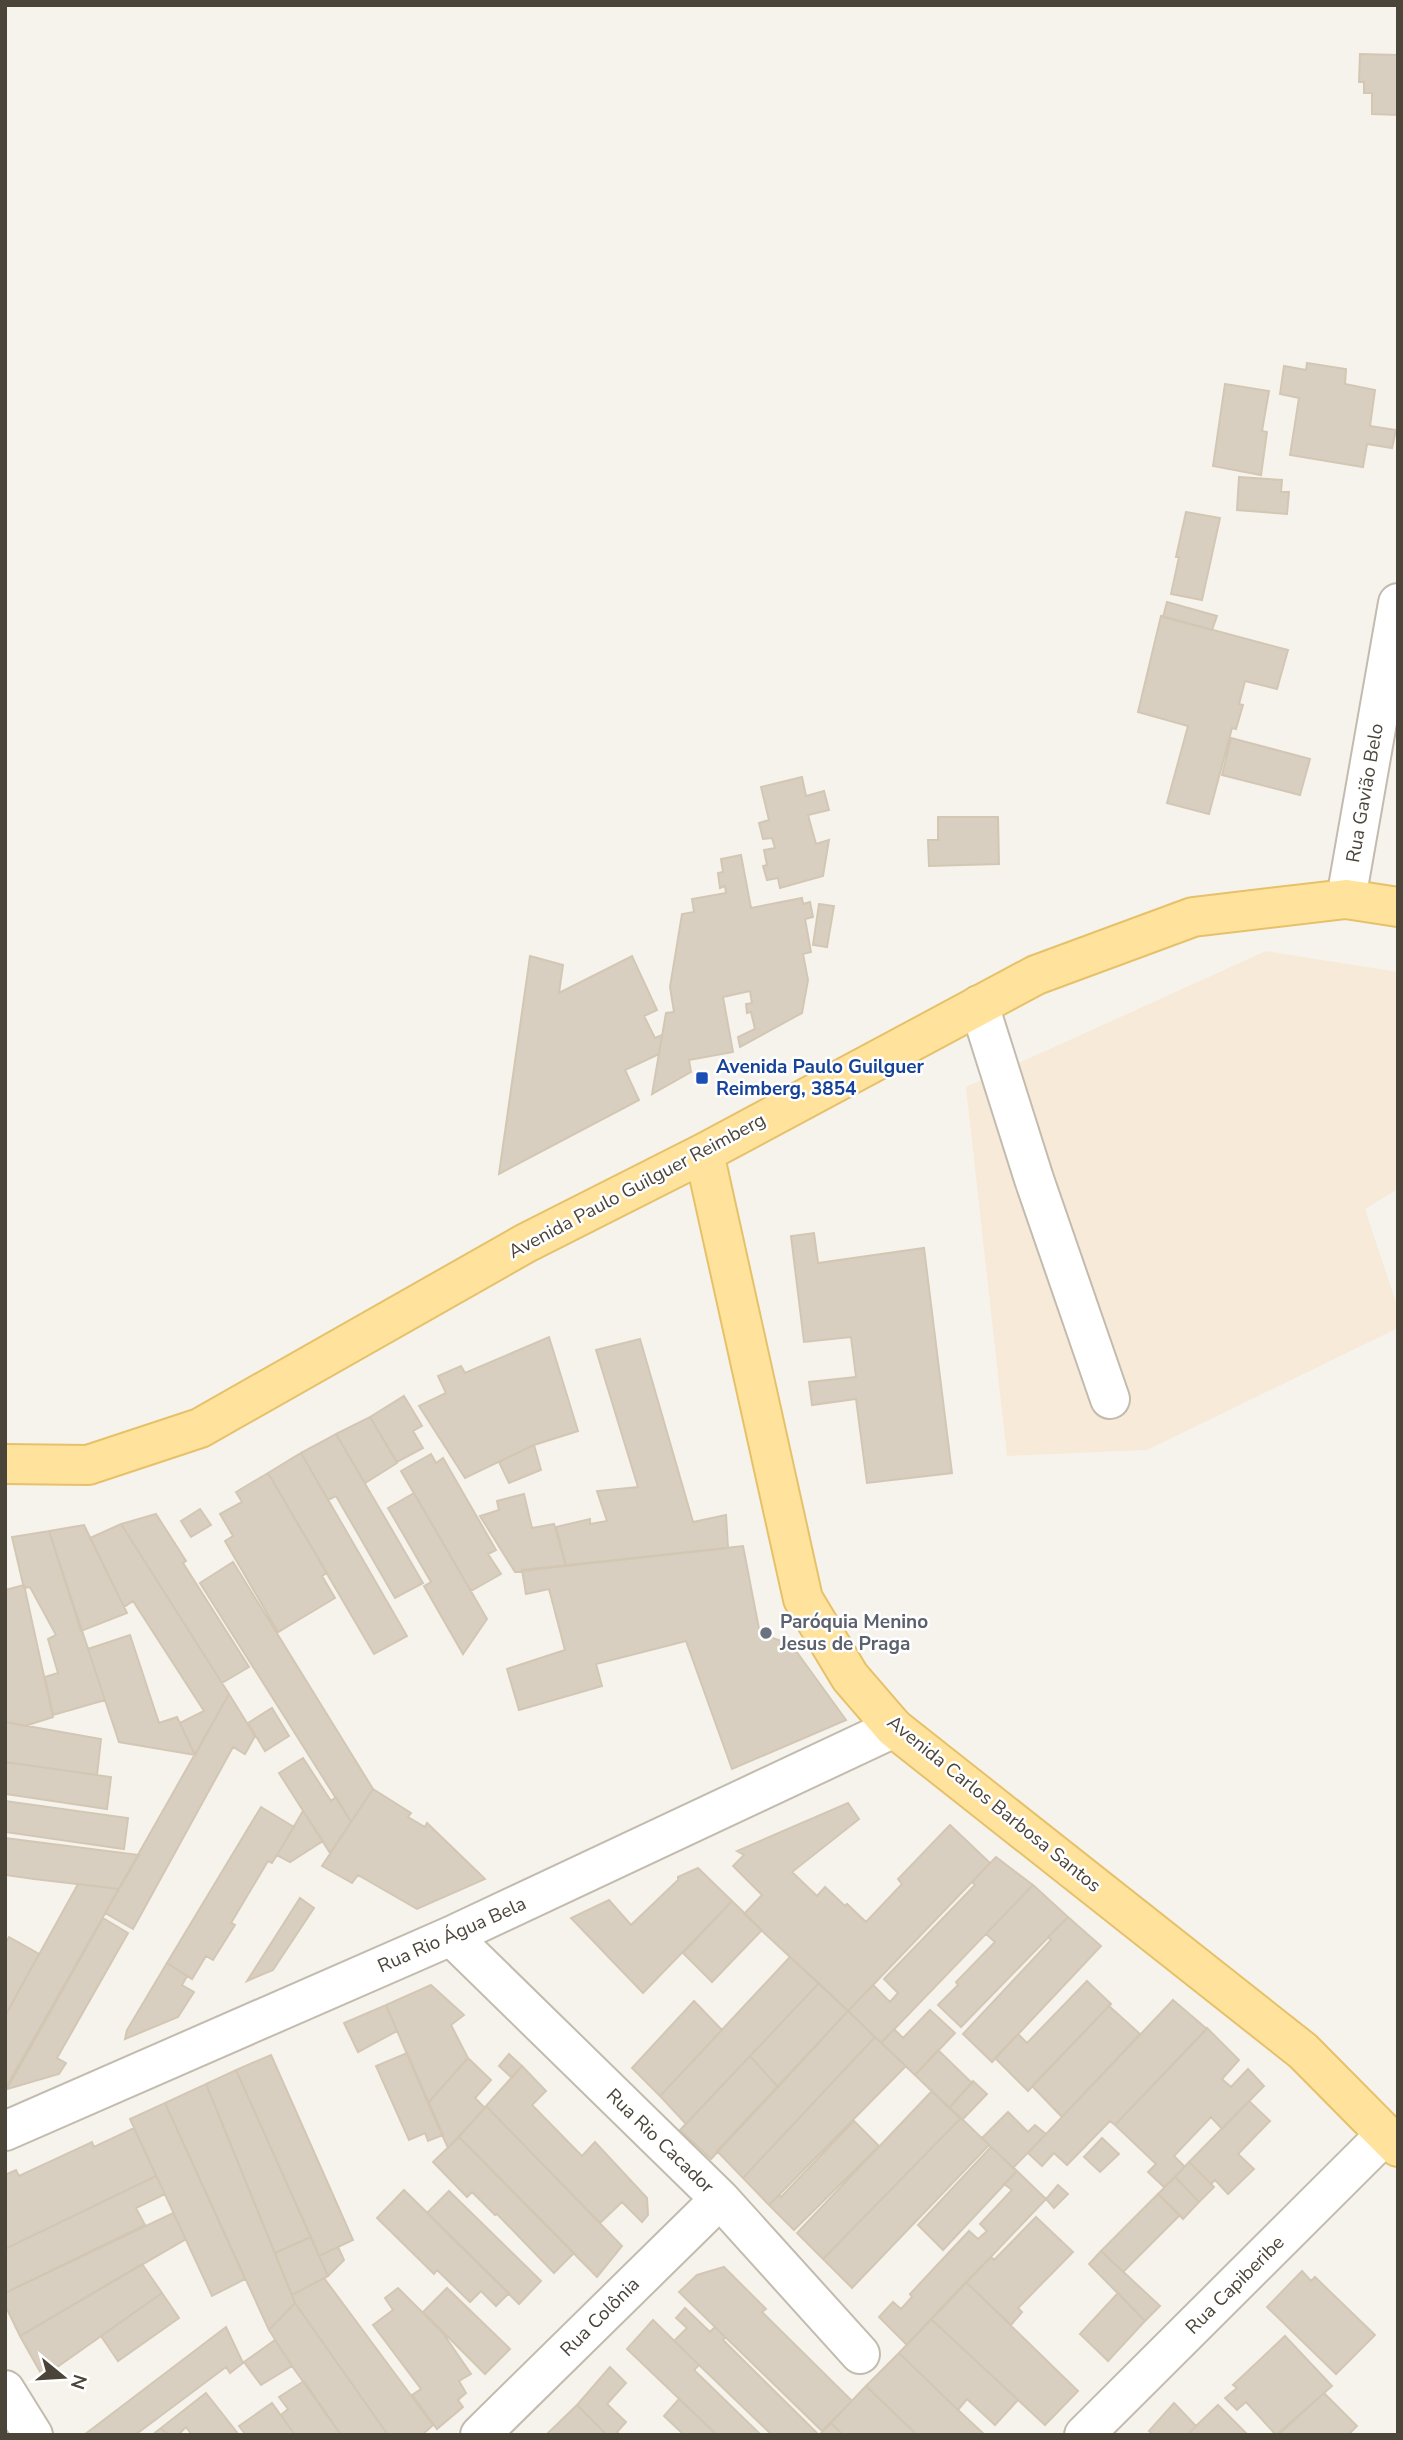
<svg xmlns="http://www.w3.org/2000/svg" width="1403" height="2440" viewBox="0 0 1403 2440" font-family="'Nunito Sans',sans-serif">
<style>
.commercial{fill:#f7ead8}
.building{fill:#d8cfc1;stroke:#d3c7b4;stroke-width:2}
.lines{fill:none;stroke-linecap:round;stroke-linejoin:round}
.minor-casing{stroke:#c2bbae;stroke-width:42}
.major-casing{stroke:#e6c16a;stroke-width:42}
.minor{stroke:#fff;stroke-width:38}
.major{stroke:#ffe39c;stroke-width:38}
.transit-dot{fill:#1a4fb4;stroke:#fff;stroke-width:2.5}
.worship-dot{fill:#6b7280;stroke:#fff;stroke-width:2.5}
.labels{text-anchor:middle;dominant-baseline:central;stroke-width:5;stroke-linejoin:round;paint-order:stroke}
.street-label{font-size:19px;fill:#4b4439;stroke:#fff}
.transit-label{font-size:19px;font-weight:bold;fill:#164399;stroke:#fff;text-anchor:start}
.worship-label{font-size:19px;font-weight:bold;fill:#5b616d;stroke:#fff;text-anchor:start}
</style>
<rect width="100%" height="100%" fill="#f6f3ec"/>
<path class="commercial" d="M1266 951 1398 972V1189L1365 1209 1398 1308V1328L1147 1450 1007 1456 966 1087Z"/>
<path class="building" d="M1360 54 1398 55V115L1372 114V93H1364V82H1359Z
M1307 363 1346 369 1345 384 1375 390 1370 426 1396 430 1392 448 1367 444 1363 467 1290 455 1299 398 1280 394 1284 366 1306 370Z
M1225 384 1269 391 1262 431 1267 432 1261 475 1213 466Z
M1239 477 1282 480 1281 492H1289L1287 514 1237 510Z
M1186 512 1220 518 1202 600 1171 594 1179 557H1176Z
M1167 602 1217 616 1212 630 1163 617Z
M1161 616 1288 650 1277 689 1245 681 1239 704 1243 705 1236 729 1232 728 1209 814 1167 803 1188 726 1138 712Z
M1231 738 1310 759 1300 795 1222 775Z
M802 777 806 796 824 791 829 810 808 815 816 844 829 840 823 876 780 888 778 878 767 880 763 866 767 865 764 850 775 848 772 838 763 839 759 823 769 820 761 787Z
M938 817H998L999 864 929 866 928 840H938Z
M741 855 751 908 802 898 803 904 810 902 813 917 805 919 811 952 803 954 808 980 802 1013 740 1047 738 1037 755 1029 751 1012 747 1013 746 1004 752 1003 750 991 723 997 733 1052 689 1060 691 1072 652 1094 666 1013 674 1012 670 987 682 914 694 912 692 899 726 893 725 886 720 888 718 873 723 872 721 859Z
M819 904 834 906 827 947 813 945Z
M530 956 563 965 559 993 632 956 657 1010 644 1016 655 1038 662 1035 659 1054 625 1070 639 1100 499 1174Z
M814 1233 818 1263 924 1248 952 1473 867 1483 856 1399 812 1405 809 1382 856 1377 851 1337 804 1342 791 1236Z
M549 1337 578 1431 534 1445 465 1478 419 1406 446 1393 438 1376 461 1366 465 1373Z
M640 1339 693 1522 726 1515 728 1548 566 1566 556 1527 590 1519V1524L607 1521 597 1491 638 1487 596 1350Z
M404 1396 422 1426 413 1431 423 1448 397 1462 370 1417Z
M370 1417 397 1463 365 1483 336 1434Z
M336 1434 423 1583 395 1598 336 1496 328 1500 301 1453Z
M534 1445 541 1470 509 1483 499 1462Z
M301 1453 407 1636 374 1654 268 1473Z
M431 1454 436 1463 443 1458 496 1550 488 1554 501 1574 471 1591 401 1471Z
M268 1473 327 1573 322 1576 335 1598 278 1632 225 1541 233 1536 220 1514 242 1502 236 1492Z
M414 1493 487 1619 463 1654 424 1586 431 1582 388 1508Z
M524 1494 532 1528 554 1524 566 1566 515 1572 480 1516 499 1510 497 1501Z
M200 1509 211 1525 191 1537 181 1521Z
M156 1514 186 1561 183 1563 249 1667 222 1683 121 1524Z
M121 1524 229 1694 195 1755 180 1723 204 1711 133 1601 124 1607 90 1538Z
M84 1525 127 1613 81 1631 49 1531Z
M49 1531 105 1700 53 1715 45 1677 58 1673 48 1639 56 1635 30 1587 24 1588 12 1537Z
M743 1546 760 1634 791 1644 846 1720 732 1769 686 1641 596 1664 602 1686 519 1710 507 1669 565 1650 549 1589 526 1594 522 1570Z
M233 1562 373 1789 351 1822 200 1583Z
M24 1585 53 1717 25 1726 5 1722V1590Z
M130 1635 159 1723 177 1717 195 1755 119 1742 88 1649Z
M229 1694 255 1736 245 1754 233 1747 133 1929 105 1913Z
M272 1708 289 1736 265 1751 248 1723Z
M5 1722 101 1739 97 1775 5 1762Z
M303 1758 331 1801 336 1797 351 1822 330 1853 279 1773Z
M5 1762 111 1777 107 1809 5 1794Z
M373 1789 411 1813 408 1817 425 1827 427 1823 485 1879 417 1909 358 1875 352 1883 322 1866Z
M5 1801 128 1818 124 1849 5 1832Z
M848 1803 859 1819 792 1872 817 1896 825 1887 845 1906 847 1904 866 1922 902 1884 898 1879 950 1825 990 1863 848 2011 744 1914 762 1895 733 1866 744 1855 737 1851Z
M261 1807 294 1827 272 1863 268 1861 231 1923 235 1925 213 1960 206 1956 192 1979 167 1963Z
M303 1811 323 1841 290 1862 277 1855Z
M5 1838 139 1855 119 1889 34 1879 5 1875Z
M996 1857 1033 1885 881 2043 848 2011 873 1985 890 2002 898 1993 884 1979 975 1885 972 1882Z
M698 1868 732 1901 643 1993 571 1918 609 1900 631 1925 678 1880V1877Z
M78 1884 119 1889 5 2089V2016Z
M1033 1885 1068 1917 961 2027 938 2005 958 1985 956 1982 995 1942 986 1934Z
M300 1898 314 1908 273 1970 247 1981Z
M732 1901 762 1930 712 1982 683 1953Z
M1068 1917 1101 1946 992 2062 963 2034 1051 1940 1048 1937Z
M103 1918 128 1933 57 2058 66 2063 59 2074 7 2089Z
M9 1937 39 1954 5 2016V1944Z
M790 1957 819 1983 686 2124 660 2096Z
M167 1963 187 1976 182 1985 194 1992 178 2017 125 2039 127 2030Z
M1087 1981 1111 2004 1028 2091 995 2058 1018 2034 1027 2043Z
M819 1983 848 2011 778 2087 750 2056Z
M431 1985 464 2015 451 2025 468 2058 428 2103 386 2005Z
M1173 2000 1207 2029 1115 2125 1110 2121 1067 2165 1054 2153 1042 2166 1028 2153Z
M694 2001 722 2030 660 2096 632 2068Z
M386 2005 397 2031 358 2052 344 2023Z
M1109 2006 1140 2034 1062 2117 1032 2086Z
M930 2010 955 2033 915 2075 881 2043 894 2029 903 2038Z
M848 2011 875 2037 743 2178 717 2151Z
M1207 2028 1239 2060 1222 2079 1231 2087 1248 2069 1264 2086 1222 2129 1211 2117 1174 2156 1185 2167 1164 2187 1148 2172 1156 2164 1115 2125Z
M875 2037 906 2066 769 2205 743 2178Z
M938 2050 972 2083 949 2108 915 2075Z
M407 2053 443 2135 428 2141 425 2133 409 2140 376 2066Z
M509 2054 522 2066 512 2078 499 2066Z
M271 2055 353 2240 319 2256 236 2070Z
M750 2056 778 2087 711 2159 680 2130Z
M468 2058 491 2080 475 2098 485 2108 448 2148 428 2103Z
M522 2066 546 2091 532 2105 582 2156 595 2142 647 2198 648 2215 642 2222 622 2202 600 2223 486 2106Z
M236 2070 311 2237 275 2253 206 2084Z
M973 2081 987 2094 962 2120 949 2108Z
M206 2084 295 2303 269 2330 165 2103Z
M932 2091 961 2118 823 2259 797 2233Z
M1249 2101 1270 2121 1238 2154 1254 2169 1228 2194 1215 2180 1211 2184 1189 2162Z
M165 2103 245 2279 212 2296 130 2119Z
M486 2106 622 2246 597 2277 459 2137Z
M1008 2112 1028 2132 1035 2125 1046 2134 1013 2168 982 2138Z
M961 2118 989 2145 852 2288 823 2259Z
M854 2121 879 2146 794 2230 769 2205 779 2195 781 2197Z
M134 2128 156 2176 5 2249V2175L16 2170 19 2176 92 2142 94 2147Z
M459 2137 574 2253 554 2273 497 2214 495 2215 472 2192 467 2197 433 2162Z
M1102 2138 1119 2154 1100 2172 1084 2157Z
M991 2147 1017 2171 943 2250 918 2225Z
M1189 2162 1214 2187 1199 2202 1175 2177Z
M1017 2171 1046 2199 907 2345 879 2317 893 2302 901 2309 912 2297 910 2294 969 2231 978 2239 987 2231 980 2224 1012 2190 1004 2184Z
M156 2176 165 2194 136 2208 145 2225 5 2293V2249Z
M1175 2177 1199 2202 1183 2219 1158 2194Z
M1058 2185 1068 2194 1054 2208 1046 2199Z
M404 2190 509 2293 496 2306 481 2291 470 2302 437 2270 434 2274 377 2218Z
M449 2191 541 2281 519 2304 427 2213Z
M1158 2194 1180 2215 1123 2272 1101 2251Z
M173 2213 186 2239 20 2336 5 2305V2293Z
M1036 2217 1073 2252 1018 2308 1022 2312 1011 2325 966 2282 991 2257 994 2260Z
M311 2237 328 2276 292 2295 275 2253Z
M338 2247 344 2260 328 2276 319 2256Z
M1101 2251 1160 2306 1145 2321 1089 2264Z
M142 2264 162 2293 43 2377 20 2336Z
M724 2267 766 2309 762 2312 852 2401 822 2431 679 2292 697 2275Z
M1302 2271 1311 2281 1315 2277 1375 2335 1336 2374 1267 2307Z
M324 2278 433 2425 422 2435H388L295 2303 292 2295Z
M966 2282 1078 2391 1045 2425 931 2319Z
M398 2288 442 2332 471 2374 459 2381 466 2393 458 2400 463 2407 437 2429 412 2395 421 2389 373 2325 393 2310 385 2298Z
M447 2288 510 2349 485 2374 423 2312Z
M162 2293 179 2318 118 2361 101 2336Z
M1118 2293 1145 2321 1108 2361 1080 2334Z
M295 2303 388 2435H341L292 2366 269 2330Z
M685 2308 710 2332 715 2327 725 2337 723 2340 819 2435H772L674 2341 687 2328 676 2318Z
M931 2319 1018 2400 995 2425 967 2399 958 2410 899 2353Z
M653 2320 699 2365 694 2370 761 2435H717L627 2349Z
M226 2327 243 2363 230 2373 226 2367 135 2435H84Z
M1285 2336 1332 2386 1276 2435 1246 2402 1237 2410 1225 2398 1237 2388 1233 2385Z
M275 2340 292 2366 261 2385 244 2362Z
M899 2353 958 2410 985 2435H917L866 2386Z
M610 2367 626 2383 607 2404 626 2422 617 2432 620 2435H607L577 2405Z
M304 2381 341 2435H295L281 2415 288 2409 279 2397Z
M866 2386 917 2435H843L831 2423Z
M206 2393 239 2435H192L186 2427 178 2435H168L161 2428Z
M1324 2393 1357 2426 1348 2435H1278Z
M679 2399 716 2434 684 2435 664 2416Z
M272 2403 295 2435H246L239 2426Z
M1174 2403 1196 2426 1187 2435H1153L1149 2431Z
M577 2405 607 2435 547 2434Z
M1218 2405 1248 2435H1187L1196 2426Z
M831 2423 843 2435H819Z
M161 2428 168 2435H152Z"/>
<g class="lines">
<defs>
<path id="minor" d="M1346 899 1398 603
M979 1005 1034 1179 1110 1399
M451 1936 720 2199 860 2354
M5 2131 451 1936 894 1728
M5 2390 33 2435
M480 2435 720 2199
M1084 2435 1385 2135"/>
<path id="major" d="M704 1153 803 1599 850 1677 894 1728 1303 2051 1398 2147
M5 1464 88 1465 200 1428 526 1243 704 1153 1036 975 1193 917 1346 899 1398 907"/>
</defs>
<use href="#minor" class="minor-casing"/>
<use href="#major" class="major-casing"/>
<use href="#minor" class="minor"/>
<use href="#major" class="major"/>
</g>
<rect class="transit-dot" x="695" y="1071" width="14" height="14" rx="3.5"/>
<circle class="worship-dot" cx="766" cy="1633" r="7"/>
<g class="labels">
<g class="street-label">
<text transform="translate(1365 793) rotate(-80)">Rua Gavião Belo</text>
<text transform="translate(637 1186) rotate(-28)">Avenida Paulo Guilguer Reimberg</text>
<text transform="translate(994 1804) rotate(39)">Avenida Carlos Barbosa Santos</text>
<text transform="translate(452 1935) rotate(-24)">Rua Rio Água Bela</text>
<text transform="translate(660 2141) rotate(44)">Rua Rio Cacador</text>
<text transform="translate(1235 2285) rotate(-45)">Rua Capiberibe</text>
<text transform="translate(600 2317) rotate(-45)">Rua Colônia</text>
</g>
<g class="transit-label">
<text x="716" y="1067">Avenida Paulo Guilguer<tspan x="716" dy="22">Reimberg, 3854</tspan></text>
</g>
<g class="worship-label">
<text x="780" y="1622">Paróquia Menino<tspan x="780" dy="22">Jesus de Praga</tspan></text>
</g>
</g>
<rect width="1403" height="2440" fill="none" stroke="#4b4439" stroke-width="14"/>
<g transform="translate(63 2377) rotate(108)" stroke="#ffffff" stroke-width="5" paint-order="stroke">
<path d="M0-5L12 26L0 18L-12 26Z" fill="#4b4439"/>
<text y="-10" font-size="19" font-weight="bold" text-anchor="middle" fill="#4b4439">N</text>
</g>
</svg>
